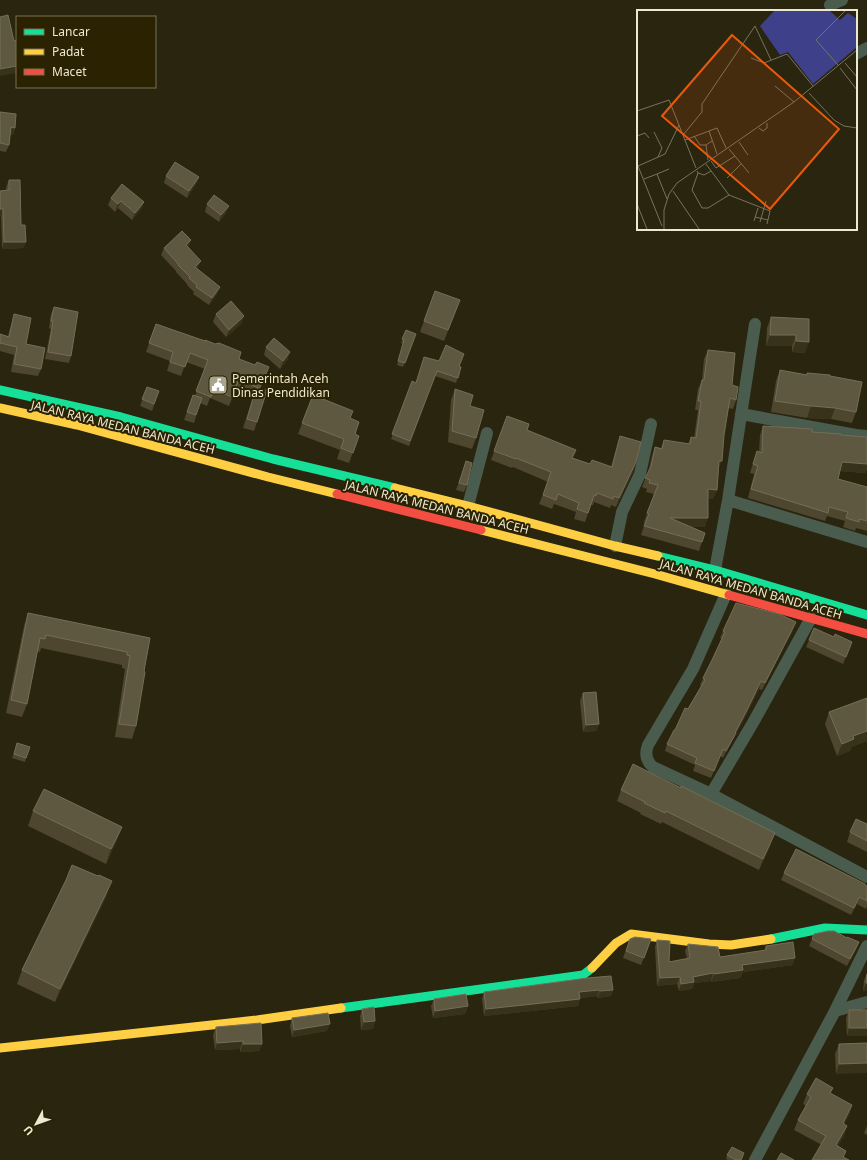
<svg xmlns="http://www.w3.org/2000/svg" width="867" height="1160" viewBox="0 0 867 1160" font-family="'Noto Sans',sans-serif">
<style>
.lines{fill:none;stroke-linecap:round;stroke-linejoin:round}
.street{stroke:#495c4d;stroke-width:12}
.fast{stroke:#16e098;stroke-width:9}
.slow{stroke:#ffcf43;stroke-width:9}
.jam{stroke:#f24e42;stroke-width:9}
.wall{fill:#4e462e}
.shaded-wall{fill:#38321a}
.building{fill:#5f5840;stroke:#756e57}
.labels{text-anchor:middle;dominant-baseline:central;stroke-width:4;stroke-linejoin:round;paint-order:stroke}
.poi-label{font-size:12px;fill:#ece8d3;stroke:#2a2200;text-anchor:start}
.street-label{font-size:12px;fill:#ece8d3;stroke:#2a2200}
.inset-road{fill:none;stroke:#77735d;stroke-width:1}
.view{fill:#e8590c;fill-opacity:0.15;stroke:#e8590c;stroke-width:2}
.inset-edge{fill:none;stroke:#ece8d3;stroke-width:2}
</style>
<rect width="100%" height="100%" fill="#29250f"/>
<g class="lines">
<path class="street" d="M830 5 842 0
M856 54 867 48
M741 414 856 435 867 436
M728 500 867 542
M468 506 487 433
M615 546 622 512 640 474 651 424
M715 570 728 500 755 324
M726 594 693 669 648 745C645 753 646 761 653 767L711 794 867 877
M711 794 754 721 811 618
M835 1011 867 1002
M755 1160 835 1011 867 946"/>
<path class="fast" d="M0 390 121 417 273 459 395 488
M658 556 715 570 867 615
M771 939 825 928 867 930
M341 1008 583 975 592 968"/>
<path class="slow" d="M0 408 77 425 268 477 337 494
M395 488 468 506 615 546 658 556
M481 530 655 574 729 595
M592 968 616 943 631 934 709 944 731 945 771 939
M0 1048 257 1020 341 1008"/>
<path class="jam" d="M337 494 481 530
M729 595 867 634"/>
</g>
<path class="wall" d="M0 112 15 128 13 135H10L9 145 6 152 0 151Z
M166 176 199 177 196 184 187 198 164 183Z
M9 180 26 242 23 248 2 249 1 216 6 191V187Z
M111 198 144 202 141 209 132 220 118 208 115 212 108 205Z
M207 204 226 213 219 222 205 212Z
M164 248H188L198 268 197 269 217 294 209 305 193 294 194 292 187 285V284L176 272V271L161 255Z
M435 291 460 300 444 341 420 332Z
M54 307 71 356 69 363 45 359 51 329 49 328 51 314Z
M14 314 26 344 41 369 38 376 11 372 14 355 0 351V334L8 336 12 322Z
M216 314 244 316 241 324 226 337 213 322Z
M771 317 809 319 805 353 792 352V346H766L767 328Z
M156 324 239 359 266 376 260 389 257 422 254 431 243 428 253 397 236 388 229 406 210 398 207 406 200 403 194 423 184 420 193 395 195 396 205 369 186 362 181 376 167 371 170 361 146 352Z
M406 330 416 334 403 367 397 365 403 344 401 343Z
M266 347 288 359 280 369 264 355Z
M708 350 732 385 736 400 733 409 728 408 718 470 717 490 713 499 708 498 705 527H691L705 533 699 551 641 535 645 523 644 522 654 494 646 492 647 489 642 487 648 472 652 456 655 447 661 448 664 440 688 444 691 437 694 438 698 410H695L698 389 702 380 704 359Z
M463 358 459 367H461L456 383 435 376 409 446 391 439 412 381 416 383 439 361Z
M780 370 807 375V373L830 376 856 412 852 423 831 419 807 418 771 412 776 381Z
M147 387 159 391 152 411 140 406Z
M455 389 470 406 476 438 472 449 448 442 451 400Z
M313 395 350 418 355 434 359 436 349 463 337 459 340 450 298 434Z
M507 416 527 430 573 458 590 464 611 467 617 446 620 436 636 462 633 472 616 507 611 505 610 508 594 502 593 505H591L585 522 574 519 576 512 554 504 552 509 539 504 548 482 513 467 512 468 491 460Z
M763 426 812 432 867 437V469L865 473 840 471 838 479 867 487V531L856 528 855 531 843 527 845 521 827 516 825 521 748 498 754 474 750 473 754 460 757 451 759 452 760 435Z
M466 461 467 485 464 492 456 490Z
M28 613 150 638 144 671 136 726 132 739 115 737 125 669 122 668V665L41 648 40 652 37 651 27 704 22 717 6 713 24 626Z
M793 630 762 690 759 689 745 717 723 758 720 756 711 778 693 771 695 765 665 751 667 744 701 686 700 685 703 678 712 660 722 639 720 638 723 631Z
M834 637 852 642 843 664 806 647 809 640Z
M583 693 599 724 596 731 583 732 580 701Z
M867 698V741L851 747 850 751 837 756 825 724 829 712Z
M17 743 26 758 25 762 12 758Z
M621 790 771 844 759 870 662 822 661 824 640 814 641 813 617 801Z
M33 811 122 827 116 842 106 864 28 826Z
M867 824V852L847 842 850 832Z
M784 873 867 886V906L866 909 857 904 851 915 781 880Z
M66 880 107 895 55 1002 17 984 22 970Z
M847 938 859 942 856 950 847 966 809 946 812 939Z
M630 939H651L641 965 623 958Z
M657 940 669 962 687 959 685 951 688 944 720 957 764 951 766 946 793 965 743 972 740 978 711 982V981L694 983 692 989 679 991 677 984 657 986 655 947Z
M867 973V990L863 991 864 980Z
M613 990 611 996 597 998V996L580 998 578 1006 484 1016 482 999 484 992Z
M434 999 468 1006 465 1014 433 1018 431 1006Z
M362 1009 375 1021 373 1029 361 1030 360 1016Z
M849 1010H867L847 1036 846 1018Z
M292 1018 327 1031 292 1037 290 1026Z
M216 1027 262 1044 259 1051 240 1052V1049L215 1050 213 1035Z
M867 1043 836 1074 835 1054 839 1044Z
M807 1094H831L852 1105 849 1115 844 1124V1136L838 1146 846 1151 844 1157 794 1130 798 1120 806 1106 803 1104Z
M867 1126V1135L864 1133Z
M727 1155 743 1157 741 1160H728L726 1159Z"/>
<path class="shaded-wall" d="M17 66V73L0 76V69Z
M11 127 15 128 13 135H9Z
M199 177 196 184 187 198 189 191Z
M121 201 118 208 115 212 118 204Z
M144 202 141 209 132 220 135 213Z
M229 206 226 213 219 222 221 215Z
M0 209H3L1 216H0Z
M191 240 189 247 183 252 186 245Z
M4 242H26L23 248 2 249Z
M201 261 198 268 192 274 195 267Z
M220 287 217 294 209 305 212 298Z
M244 316 241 324 226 337 229 330Z
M770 335H796L792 346H766Z
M796 341 809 342 805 353 792 352Z
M290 352 288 359 280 369 283 361Z
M269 367 266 376 256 398 259 389Z
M811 406 835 408 831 419 807 418Z
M719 461H722L718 470Z
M636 462 633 472 616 507 619 498Z
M842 462 867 464V469L865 473 839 471Z
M708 489 717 490 713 499 705 498Z
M670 518H708L705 527H667Z
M796 622 793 630 762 690 765 683Z
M761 681 759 689 745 717 723 758 726 751Z
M599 724 596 731 583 732 586 725Z
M867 731V741L851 747 850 751 837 756 842 744 853 736Z
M122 827 116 842 106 864 111 849Z
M775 833 771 844 759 870 763 859Z
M112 881 107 895 55 1002 60 989Z
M859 897 857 904 851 915 854 908Z
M859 942 856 950 847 966 850 959Z
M795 958 793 965 743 972 740 978 711 982 714 974 742 965Z
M713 973 711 981 694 983 692 989 679 991 681 984 693 977Z
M680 977 677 984 657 986 660 978Z
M866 983H867V990L863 991Z
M599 990 597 996 577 999 579 992Z
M613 990 611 996 597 998 600 991Z
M580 999 578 1006 484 1016 486 1009Z
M468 1006 465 1014 433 1018 435 1011Z
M375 1021 373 1029 361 1030 364 1022Z
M330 1024 327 1031 292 1037 294 1030Z
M849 1028H867V1036H847Z
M243 1041 240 1049 215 1050 217 1043Z
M243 1044H262L259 1051 240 1052Z
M867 1063V1073L836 1074 839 1064Z
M852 1105 849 1115 840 1133 843 1123Z
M847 1126 844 1136 833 1155 836 1145Z"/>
<path class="building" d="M8 15 14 41 17 40V66L0 69V17Z
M0 112 16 114 15 128 11 127 9 145 0 143Z
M175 162 199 177 189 191 166 176Z
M9 180H20L21 225H25L26 242H4L3 209H0V191L9 190Z
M122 184 144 202 135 213 121 201 118 204 111 198Z
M214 195 229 206 221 215 207 204Z
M182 231 191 240 186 245 201 261 195 267 220 287 212 298 196 287 197 285 189 278 190 277 178 265H179L164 248Z
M435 291 460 300 448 330 424 321Z
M231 301 244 316 229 330 216 314Z
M54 307 78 312 71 356 48 352 53 321H51Z
M14 314 31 318 26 344 45 348 41 369 14 364 17 347 0 343V334L9 337Z
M771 317 809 319V342L796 341V335H770Z
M156 324 205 341V340L215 344 219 343 241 352 239 359 255 365 257 362 269 367 259 389 267 390 257 422 247 419 256 388H258L239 379 232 397 214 389 211 397 196 391 208 360 190 353 185 367 170 362 173 352 149 343Z
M406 330 416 334 405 363 398 361 404 340 402 339Z
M274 338 290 352 283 361 266 347Z
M446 345 464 354 459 366 461 367 458 378 437 371 410 441 392 434 412 381 416 383 424 357 439 361Z
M708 350 735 353 732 385 738 387 736 400 730 398 724 435 722 461H719L717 490 708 489V518H670L705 533 702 542 644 526 649 514 647 513 658 485 649 483 650 480 645 478 651 467 655 447 662 449 664 440 690 444 691 437 696 438 701 401H698L702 380H704Z
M780 370 807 375V373L830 375V376L862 382 856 412 835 408 811 406 775 401Z
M147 387 159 391 154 404 142 399Z
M455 389 473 395 470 406 484 410 476 438 452 431Z
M193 395 202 398 196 415 187 412Z
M313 395 353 411 350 418 359 422 355 434 359 436 353 453 341 448 344 439 302 423Z
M507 416 529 424 527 430 576 450 572 458 590 464 592 460 612 467 620 436 641 442 636 462 619 498 614 496 613 499 597 493 596 496 594 495 588 513 577 509 579 503 558 494 556 500 543 495 551 472 516 458V459L494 451Z
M763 426 812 429V432L841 434V435L867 437V464L842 462 838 479 867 487V521L859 519V522L846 518 848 512 829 507 828 513 751 489 758 466 753 464 757 451 762 453Z
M466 461 472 463 467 485 459 483Z
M736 603 779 614 796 622 765 683 761 681 747 710 735 733H736L726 751 723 749 714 771 695 763 697 758 667 744 674 730H675L685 708 688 709 705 680 703 678 712 660 725 632 723 631Z
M28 613 150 638 144 671 145 672 136 726 119 724 130 656 127 655V652L46 635 45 639 40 638 27 704 11 700Z
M814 628 834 637 835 634 852 642 846 657 809 640Z
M596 692 599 724 586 725 583 693Z
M867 698V731L853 736 854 739 842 744 829 712Z
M17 743 30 747 26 758 14 754Z
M633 764 681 788V786L775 833 763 859 666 811 665 813 644 803 645 802 621 790Z
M44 789 122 827 111 849 33 811Z
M856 819 867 824V841L850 832Z
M796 849 865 884V885L867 886V901L859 897 854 908 784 873Z
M72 865 98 876 99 875 112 881 60 989 22 970 66 880Z
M828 931H834L847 938V937L859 942 850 959 812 939 814 934Z
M635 937 651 939 644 958 626 951 630 939Z
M657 940 670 941 669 962 690 958 688 944 718 947 720 957 766 950V946L793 942 795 958 742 965 743 970 714 974 713 973 693 977 694 982 681 984 680 977 660 978Z
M867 974V983H866Z
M611 976 613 990 600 991 599 990 579 992 580 999 486 1009 484 992 587 978Z
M466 994 468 1006 435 1011 434 999Z
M374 1007 375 1021 364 1022 362 1009Z
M849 1010H867V1028H849Z
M328 1013 330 1024 294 1030 292 1018Z
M261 1023 262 1044H243V1041L217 1043 216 1027Z
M867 1043V1063L839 1064V1044Z
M816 1078 833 1088 830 1093 852 1105 843 1123 847 1126 836 1145 846 1151 843 1157 849 1160H812L826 1136 798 1120 811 1097 807 1094Z
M732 1147 744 1153 741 1160H736L727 1155Z
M781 1153 794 1160H777Z"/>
<defs>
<symbol id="civic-square" viewBox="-11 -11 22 22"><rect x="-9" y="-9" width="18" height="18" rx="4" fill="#a8a48e" stroke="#2a2200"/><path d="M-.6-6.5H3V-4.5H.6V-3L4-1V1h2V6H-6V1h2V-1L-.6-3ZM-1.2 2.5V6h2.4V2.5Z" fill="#fff"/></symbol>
</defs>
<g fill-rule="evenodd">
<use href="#civic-square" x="207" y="374" width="22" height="22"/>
</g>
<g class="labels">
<g class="poi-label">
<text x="232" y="378">Pemerintah Aceh<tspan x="232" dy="14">Dinas Pendidikan</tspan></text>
</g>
<g class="street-label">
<text transform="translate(123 427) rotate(14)">JALAN RAYA MEDAN BANDA ACEH</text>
<text transform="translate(437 507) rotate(14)">JALAN RAYA MEDAN BANDA ACEH</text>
<text transform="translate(751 589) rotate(16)">JALAN RAYA MEDAN BANDA ACEH</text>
</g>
</g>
<g transform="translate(637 10)">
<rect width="220" height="220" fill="#29250f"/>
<path d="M137 1H193L203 10 211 3 220 9V37L176 74 151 42 143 45 123 16Z" fill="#3e408a"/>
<path class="inset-road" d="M114 48 127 53 150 44 176 76M208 53 220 67M201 55 179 30 208 1M203 58 220 80M138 76 157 92M172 83 197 110 207 116 220 118M0 101 32 90 59 158M122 118 126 121 130 118V113M72 121 80 144M17 122 25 138 21 147M46 125 65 102V94L118 16 134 50M0 126 8 123 12 128M57 126 63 135H69M48 130 80 118 89 138M102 132 111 145M92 139 112 163M71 150 69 135 75 131M74 151 79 158 98 146M69 154 92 185 133 201 130 214M60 161 61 163 55 180 65 198H71L92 185M61 163 67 165 74 161M90 168 104 154M7 169 20 164M36 181 62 219M30 189 20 164 32 159M0 194 10 219M118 207 131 210M117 211 121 198M123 212 129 191M25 216 1 156 28 144 42 115M27 219V200L32 184 40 173 157 92 220 40"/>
<path class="view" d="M95 25 202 119 133 199 25 106Z"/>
<rect width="220" height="220" class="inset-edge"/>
</g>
<rect x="16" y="16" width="140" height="72" fill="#2a2200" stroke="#787154"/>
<rect x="24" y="29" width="20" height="6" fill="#16e098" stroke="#787154"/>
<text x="52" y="36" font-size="12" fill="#ece8d3">Lancar</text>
<rect x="24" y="49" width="20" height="6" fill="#ffcf43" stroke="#787154"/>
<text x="52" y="56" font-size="12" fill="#ece8d3">Padat</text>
<rect x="24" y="69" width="20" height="6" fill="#f24e42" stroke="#787154"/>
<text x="52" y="76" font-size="12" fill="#ece8d3">Macet</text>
<g transform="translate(36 1124) rotate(229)" stroke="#2a2200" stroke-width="3" paint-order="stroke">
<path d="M0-3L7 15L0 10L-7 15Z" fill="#ece8d3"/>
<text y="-6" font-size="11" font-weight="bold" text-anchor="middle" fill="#ece8d3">U</text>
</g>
</svg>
